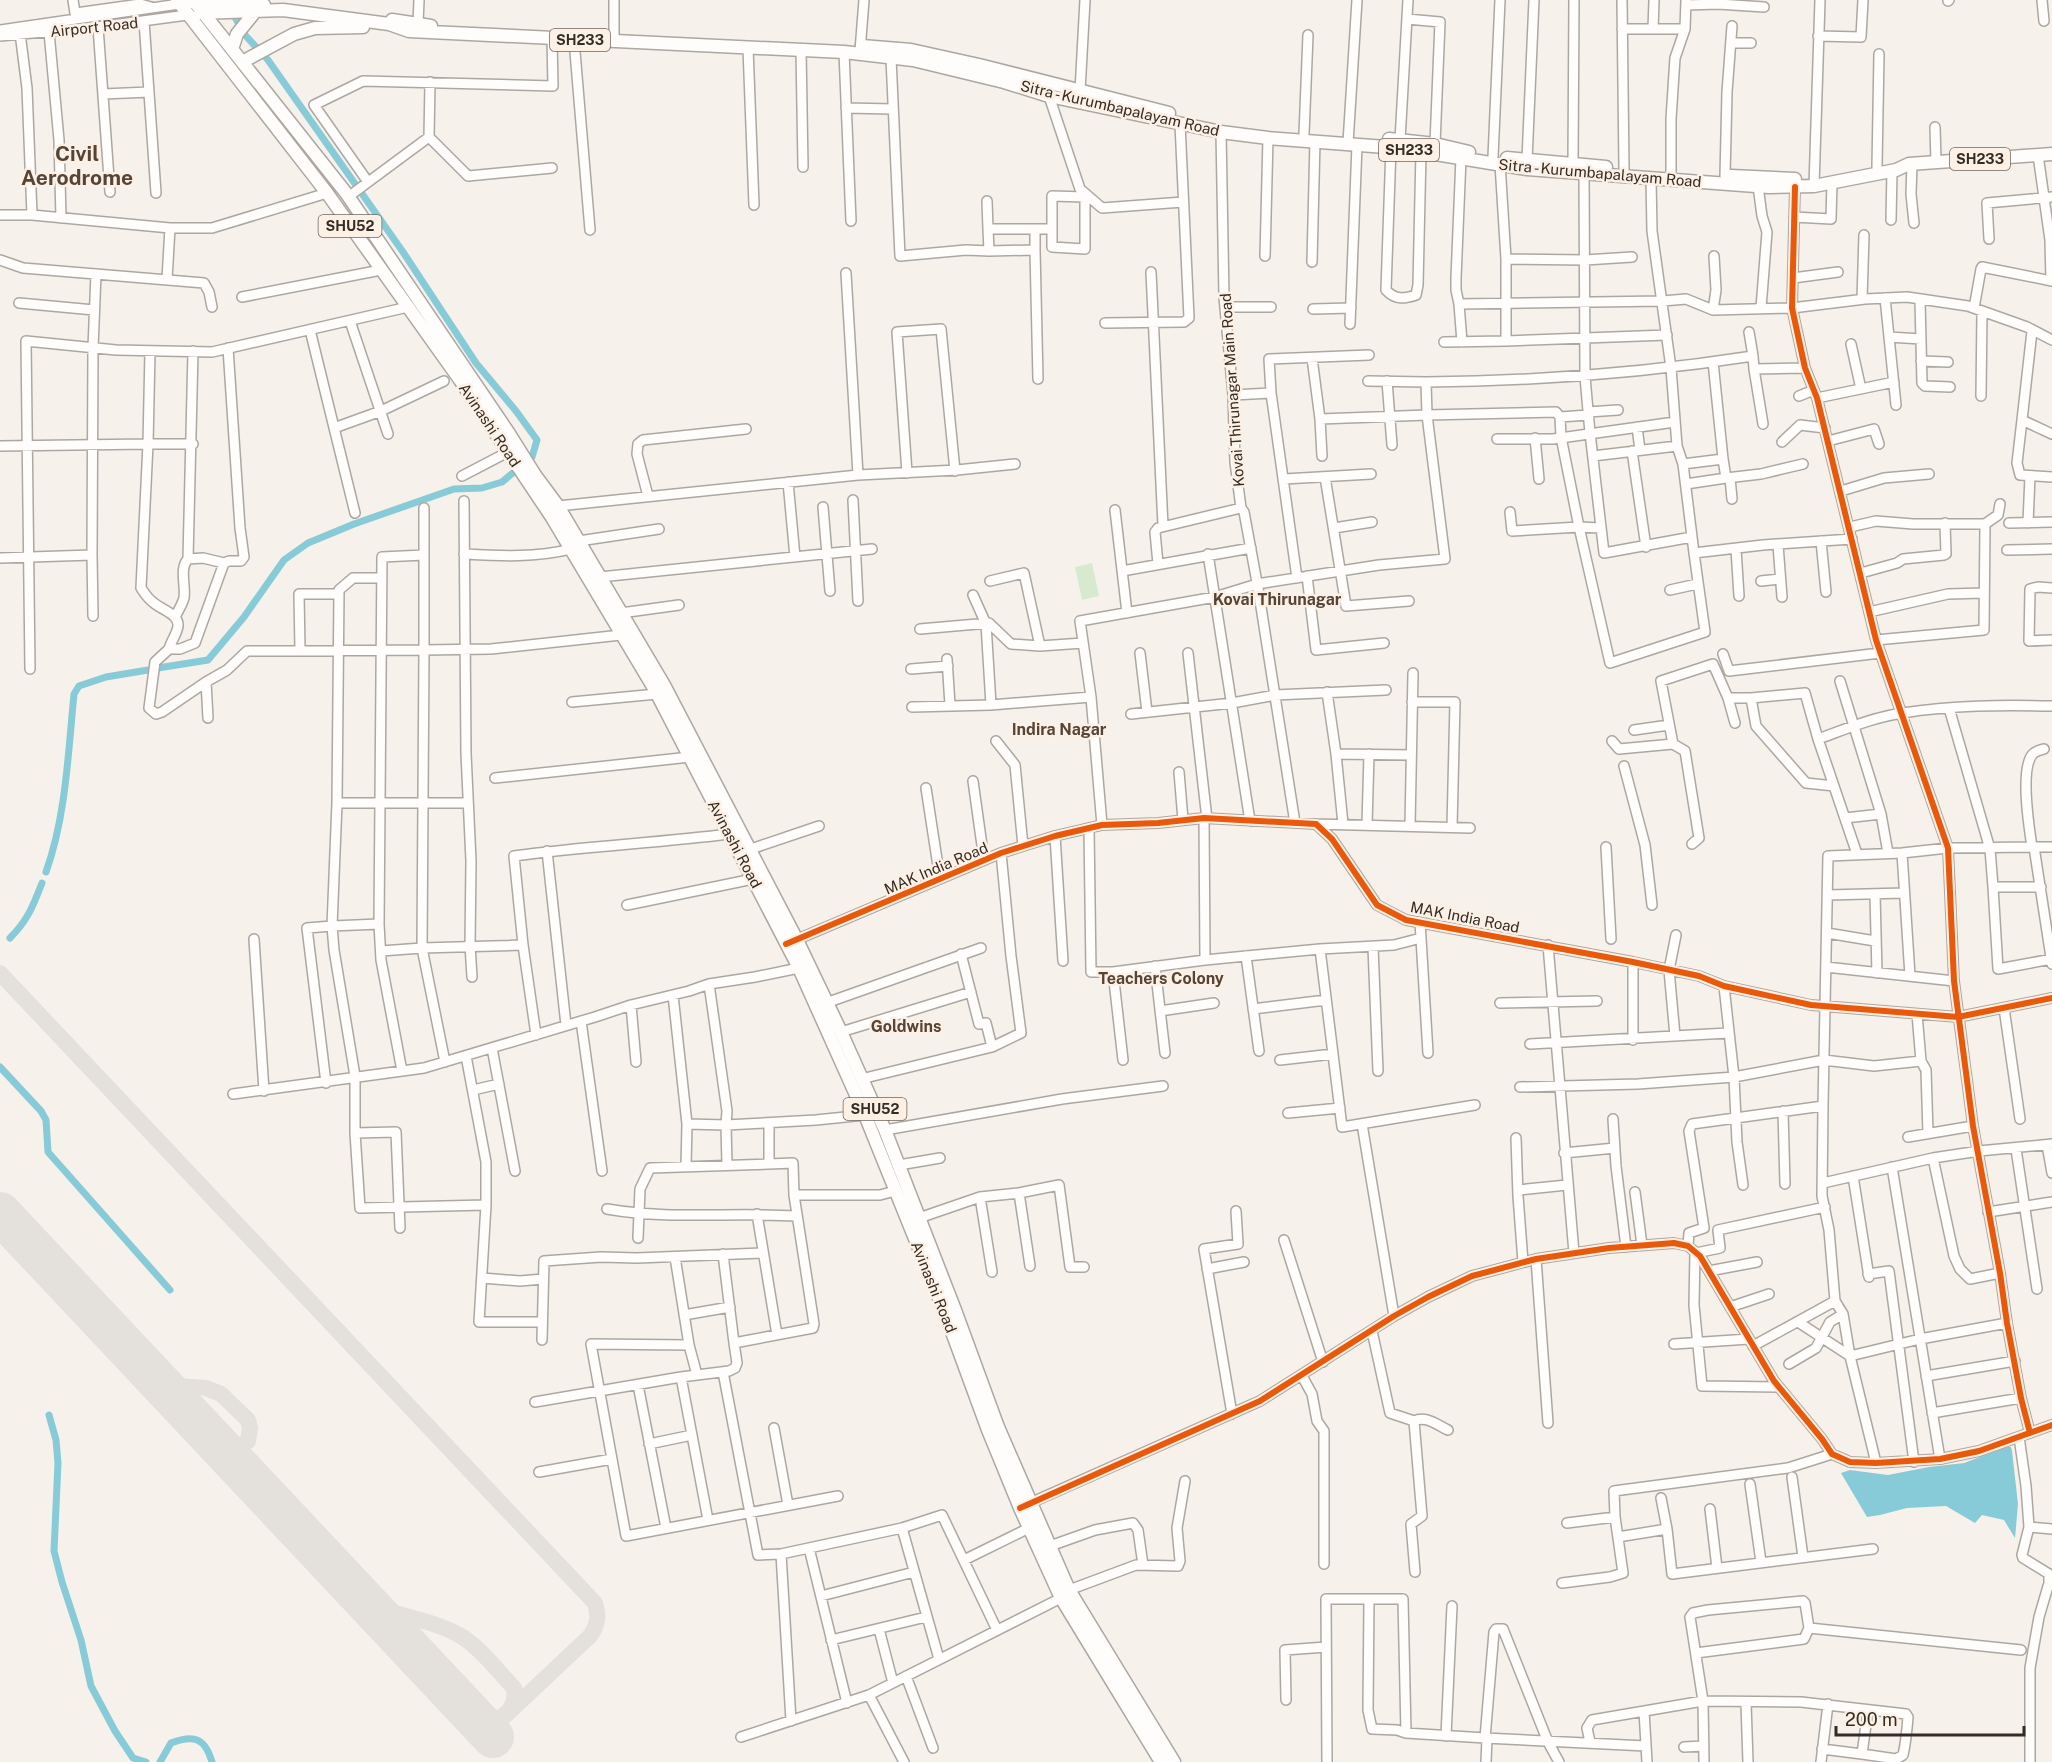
<svg xmlns="http://www.w3.org/2000/svg" width="2052" height="1762" viewBox="0 0 2052 1762" font-family="'Public Sans',sans-serif">
<style>
.green{fill:#d7ead0}
.water{fill:#86cbd7}
.lines{fill:none;stroke-linecap:round;stroke-linejoin:round}
.canal{stroke:#86cbd7;stroke-width:7}
.taxiway{stroke:#e4e0dc;stroke-width:16}
.runway{stroke:#e4e0dc;stroke-width:42}
.minor-casing{stroke:#ada7a1;stroke-width:12}
.major-casing{stroke:#ada7a1;stroke-width:15}
.minor{stroke:#fefdfc;stroke-width:9}
.major{stroke:#fefdfc;stroke-width:12}
.cycleway-casing{stroke:#fdf0e5;stroke-width:10}
.cycleway{stroke:#e8590c;stroke-width:6}
.labels{text-anchor:middle;dominant-baseline:central;stroke-width:5;stroke-linejoin:round;paint-order:stroke}
.shield{fill:#fdf0e5;stroke:#70675f;stroke-width:1.5}
.shield-label{font-size:14px;font-weight:bold;fill:#342c25}
.street-label{font-size:15px;fill:#342c25;stroke:#fdf0e5}
.neighbourhood-label{font-size:16px;font-weight:bold;fill:#564436;stroke:#fdf0e5}
.district-label{font-size:21px;font-weight:bold;fill:#564436;stroke:#fdf0e5}
</style>
<rect width="100%" height="100%" fill="#f7f1eb"/>
<path class="green" d="M1092 563 1099 596 1082 600 1075 567Z"/>
<path class="water" d="M2007 1447H2011L2012 1451 2018 1504 2015 1538 2004 1520 1982 1515 1975 1523 1946 1506 1907 1508 1880 1515 1867 1517 1841 1473 1850 1470 1888 1475 1929 1467 1964 1463Z"/>
<g class="lines">
<path class="canal" d="M158 668 208 660 244 617 284 560 308 543 354 524 454 489 482 488 502 482 532 457 537 440 516 411 476 363 403 252 268 60 245 35 231 10
M46 872C66 816 68 754 74 694L79 686 106 677 148 670
M10 938C28 920 33 906 42 883
M0 1067 41 1111 46 1120 48 1152 170 1290
M49 1415 56 1440 58 1463 54 1551 62 1582 81 1640 91 1686 115 1731 133 1758 146 1762
M160 1762 171 1743C194 1734 205 1738 212 1762"/>
<path class="taxiway" d="M0 973 595 1603C599 1616 598 1625 590 1636L506 1715 500 1718
M162 1385 206 1388 221 1394 248 1420 250 1428 248 1441 226 1453
M370 1606C397 1615 440 1622 464 1638 483 1651 498 1671 514 1688 519 1720 479 1731 457 1714 445 1704 441 1686 433 1673"/>
<path class="runway" d="M0 1213 493 1737"/>
<defs>
<path id="minor" d="M73 0 75 13
M614 0V42
M1622 0 1624 169
M2042 0 2044 21
M1948 1 1949 0
M1686 5 1718 4 1764 7
M76 13 140 4 151 7
M1407 19 1440 22 1435 144
M144 21 156 193
M418 24 419 0
M98 27 110 192
M1622 29H1685L1686 0
M1653 29 1654 0
M0 30 179 4
M49 32 59 140 61 218
M0 36 98 27 187 15
M1818 36 1861 37 1863 0
M574 40 590 230
M1731 43H1751
M748 48 754 205
M801 50 803 167
M860 51 864 0
M844 52 851 221
M891 58 900 256 966 250 989 251 1035 250 1038 379
M430 82 429 137 468 176 552 168
M1080 91 1085 0
M103 94 149 92
M1049 96 1080 189 1102 208 1183 202
M846 108 893 109
M1935 127 1936 162
M1221 132 1224 297 1233 395 1235 462 1241 508 1244 512 1258 588 1295 823
M1304 134 1308 35
M1400 140 1408 0
M1348 143 1357 0
M1391 147 1386 290C1395 300 1404 299 1416 295L1418 285 1421 152
M2038 155 2050 240 2051 281
M1493 157 1500 0
M1527 160 1534 0
M1500 164 1506 259V341L1667 335
M1573 164 1574 0
M1912 164 1911 194 1914 223
M1877 167 1879 54
M1671 172V119L1675 58 1685 29
M1584 173 1585 377 1590 433 1604 553 1692 537
M1725 176 1727 92 1732 26
M1651 179 1652 231 1671 368 1677 446 1683 464 1694 553 1763 545 1852 539
M368 182 314 105 363 81 553 86 552 39
M1758 186 1762 216 1767 232 1761 308
M1814 186 1820 0
M1795 187 1792 308 1805 368 1817 398 1876 640 1948 848 1954 981 1973 1126 2000 1273 2007 1323 2021 1398 2030 1433
M348 197 429 137
M987 201 988 229H1035
M0 215H32L27 88 20 33
M32 215 170 228
M1794 217 1831 219 1832 182
M1891 220 1892 171
M988 229 989 251
M1989 239 1987 203 2052 197
M1035 250V229H1052V196L1085 197V249L1052 247V229
M1265 256 1268 138
M1506 259 1585 260 1632 257
M0 260 23 268 204 283 209 292 212 307
M1312 262 1315 141
M1151 272 1163 526
M846 273 858 475
M1793 278 1838 272
M167 279 170 228H212L327 193
M242 297 381 270
M1885 298 1896 405
M1862 299 1864 235
M1920 300 1922 383 1925 386 1950 387
M19 303 94 310
M1459 304 1456 290V278L1461 158
M1225 307H1271
M1974 308 1981 269 1982 267 2052 281
M1313 309 1351 308
M1713 310 1716 290 1714 256
M350 321 388 434
M1105 323 1184 322 1189 318 1180 124
M1350 324 1357 145
M310 330 355 513
M2032 331 2022 420 2052 434
M1749 332 1753 356
M1889 337 1921 339
M1444 342 1506 341
M1462 342 1459 304 1663 301 1686 299 1713 310 1792 308 1865 299 1907 297 1968 306 2027 327 2052 340
M1851 344 1861 389
M193 351 188 559 203 558 224 563
M1312 358 1320 419 1322 456
M1921 361 1948 362
M1754 369 1763 424
M1368 381 1426 382
M1387 381 1392 445
M1233 395 1271 393
M1799 396 1814 390
M1981 396 1982 311
M1817 398 1894 382
M1588 412 1618 410
M1588 415 1560 417 1556 412 1427 415 1426 382C1536 381 1644 373 1753 356L1754 369 1805 368
M2022 420 2017 463 2020 475 2052 477
M1637 427 1640 450
M334 428 381 411 444 381
M1535 438 1539 479
M1497 439H1553L1675 422
M1828 441 1874 429 1879 444
M1782 442 1800 425 1825 428
M0 446 148 444 150 351
M1632 451 1646 547
M1593 456 1677 446
M1683 464 1723 459 1713 362
M907 473 897 332 941 329 955 471
M462 476 508 452
M1325 477 1346 606 1409 601
M1726 478 1761 474 1803 464
M1730 478 1732 499
M1284 479 1371 474
M788 482 795 557
M1686 484 1726 478 1723 459
M1841 491 1884 478 1929 474
M648 496 637 454 638 444 643 440 746 429
M853 500 858 601
M464 501 466 753 471 861 470 945 472 977
M558 506 858 475 957 470 1015 464
M823 507 830 591
M1115 510 1127 613
M1510 512 1512 531 1579 527 1561 437 1560 417
M2009 523 2052 522
M2028 523 2030 476
M1985 524 1998 515 2000 504
M1850 527 1876 521 1913 524H1985L1984 630 1876 640
M1334 528 1372 522
M1601 528 1579 527 1610 663 1705 632 1694 553
M579 541 659 529
M1821 541 1826 592
M1778 545 1782 597
M1736 549 1739 596
M2007 550 2052 549
M464 554C501 556 535 558 571 549
M1208 554 1250 821
M92 555 93 348 96 274
M0 558 92 555 93 616
M1158 564 1155 532 1158 528 1241 508
M1122 571 1251 548
M1861 573 1897 563 1903 559 1944 555 1946 554 1945 523
M1307 576 1316 650 1384 643
M600 577 872 549
M382 578H353L339 590 337 803 332 926 379 924 382 557 424 555
M1297 578 1271 393 1269 359 1369 355
M990 581 1024 573 1040 646
M1761 581 1780 579
M2052 588 2038 587 2030 589 2029 641 2052 640
M1670 590 1697 584
M973 595 986 624 991 705
M1869 612 1948 594 1984 593
M621 613 679 605
M175 617C178 611 182 605 184 598 186 586 179 568 188 559
M920 629 989 623 1011 644 1040 646 1083 643
M169 649C171 641 177 634 178 626 179 614 162 610 154 603 148 599 145 594 141 588L148 444H193
M300 650 299 594H338
M1140 653 1147 712
M1188 653 1207 819
M1723 654 1729 671 1880 653
M947 659 950 705
M30 669 26 341 116 350 212 352 408 307
M911 669 948 666
M1840 681 1881 814 1845 818
M206 682 162 712 156 714 149 708 155 662 169 649H180L195 643 224 563 229 561H241L244 557 240 528 228 348
M1327 692 1336 754 1343 824
M1728 698H1751L1805 693 1818 739 1857 854
M1751 698 1756 726 1806 783 1834 786
M572 702 657 694
M1412 702H1455L1452 827
M912 707 991 705 1091 697
M1949 708 1990 849 1993 887
M1131 714 1232 703 1275 695 1386 690
M208 718 206 682 227 670 247 651 424 650V508
M1634 730 1669 725
M1818 739C1846 729 1874 717 1903 713 1952 705 2003 705 2052 706
M996 741 1015 765 1023 846
M1612 741 1619 749 1673 744
M1336 754 1411 755
M1624 766 1645 845 1652 905
M1179 772 1183 820
M495 778 690 757
M973 781 984 860
M926 788 940 879
M337 803H468
M1881 814 1888 853
M1204 818 1205 960
M1316 824 1470 828
M1102 825 1091 697 1080 621 1215 597 1257 584 1379 565 1445 559 1427 415 1320 419
M1367 825 1369 754
M1410 826 1413 673
M1089 828 1091 972H1113L1205 960 1320 949 1342 1127 1475 1105
M1055 836 1063 961
M1692 844 1699 838 1685 751 1673 744 1661 681 1713 664 1728 698 1735 723
M1606 847 1611 939
M2032 847C2029 827 2020 771 2032 755 2035 751 2040 750 2044 749
M2034 847H2052
M751 849 819 826
M547 851 566 1025
M1902 853 1910 976
M2041 887H1993L1998 969 2052 959
M1828 895 1904 893
M1875 895 1877 973
M627 905 753 879
M1420 922 1428 1053
M379 924 381 960 402 1071
M1827 933 1875 941
M254 939 264 1091
M791 942 1001 853 1055 836 1102 825 1158 823 1204 818 1316 824 1332 839 1377 905 1406 920 1633 962 1699 976 1724 986 1811 1005 1958 1017 2052 998
M523 945 422 948 424 650 491 649 621 635
M1548 945 1574 1253
M1373 947 1378 1071
M1320 949 1394 945 1421 938
M381 951 422 948 445 1062
M961 954 979 1024 986 1023 992 1047
M1246 956 1259 1051
M1155 966 1165 1053
M1826 967 1954 981
M1113 972 1123 1060
M709 984 727 1111 726 1125 816 1120 865 1115
M1724 986 1734 1077 1737 1142 1743 1185
M673 995 687 1124 726 1125 727 1165
M826 1003 981 948
M1500 1003 1597 1001
M631 1005 636 1062
M2004 1008 2020 1119
M1253 1009 1326 1000
M1160 1011 1214 1003
M1917 1014 1921 1061 1926 1070 1928 1133
M581 1021 602 1171
M841 1032 971 992
M536 1035 523 945 514 856C585 846 658 843 729 834
M1675 1036 1669 970 1676 935
M1633 1040V962
M1530 1044 1728 1033
M492 1048 515 1171
M466 1056 486 1162V1205L479 1322H542
M1280 1060 1333 1054
M861 1079 992 1047 1021 1033 1011 956 1001 853
M326 1083 307 928 332 926 334 950 355 1076V1133L360 1208 486 1205
M1520 1087 1638 1084 1734 1077 1824 1060 1874 1066 1921 1061
M473 1090 499 1084
M233 1094 424 1068 595 1017 631 1005 689 991 709 984 755 977 799 968
M1823 1106 1822 1196 1829 1230 1835 1301 1843 1314 1850 1356 1876 1463
M1783 1111 1785 1184
M1288 1113 1340 1108
M1613 1119 1616 1166 1626 1247
M1362 1124 1394 1316
M885 1130 1062 1099 1163 1086
M355 1133 396 1132 400 1228
M1908 1137 1973 1126
M1516 1138 1518 1196 1523 1262
M2047 1145 2052 1173
M2016 1149 2037 1289
M1564 1153 1615 1148
M1933 1158 1954 1256 1960 1269 1970 1279 2000 1273
M769 1164 793 1163 794 1195
M899 1165 940 1158
M686 1166 687 1124
M1892 1167 1940 1459
M1853 1176 1869 1277
M1823 1183 1933 1158 1979 1151 2052 1144
M1518 1190 1567 1185
M1635 1192 1642 1245
M1019 1193 1030 1266
M980 1197 992 1272
M607 1209C670 1220 733 1212 796 1216
M1988 1212 2052 1202
M757 1214 777 1335
M919 1218 980 1197 1019 1193 1059 1185 1070 1267H1084
M638 1238 640 1189 650 1168 769 1164V1124
M1284 1240 1323 1362
M1688 1246 1689 1233 1704 1228 1689 1131 1692 1124 1823 1106 1828 856 1902 853 1948 848 2034 847 2052 964
M1695 1252 1694 1305 1702 1386 1779 1387
M1696 1253 1720 1248 1718 1230 1825 1207
M723 1254 734 1343
M675 1257 689 1345 591 1344 626 1536 838 1496
M1536 1259 1548 1423
M1207 1269 1244 1262
M1709 1271 1757 1262
M1868 1274 1889 1271 1914 1462
M482 1278 520 1281 543 1279
M1730 1307 1769 1294
M684 1315 730 1307
M1798 1322 1850 1356 1920 1339 2007 1323
M1372 1331 1390 1413 1414 1421C1426 1415 1437 1425 1448 1430
M542 1340 544 1261 601 1257 637 1258 762 1253
M1674 1344 1749 1339
M689 1345 697 1375
M1753 1346 1835 1301
M1789 1364 1816 1348 1830 1322 1843 1314
M723 1372 758 1555 781 1554
M1302 1376 1312 1394 1317 1421 1324 1431V1564
M1926 1376 2015 1361
M681 1377 708 1520
M638 1385 666 1528
M535 1402 681 1377 729 1371 735 1368 737 1363 734 1343 813 1328 814 1324 794 1195H880L895 1191
M1932 1413 2021 1398
M1232 1414 1204 1249 1238 1244 1236 1211
M1414 1421 1422 1516 1411 1524 1415 1572
M774 1428 788 1505
M2019 1437 2026 1486 2029 1527 2022 1555 2023 1558 2049 1574V1583
M649 1444 692 1435
M539 1472 612 1459
M1792 1477 1803 1557
M1750 1484 1761 1562
M1661 1498 1667 1529 1672 1574 1873 1549
M1028 1504 1260 1401 1394 1316 1428 1297 1472 1276 1536 1259 1609 1248 1674 1243 1688 1246 1700 1256 1774 1381 1822 1439 1832 1454 1850 1462 1876 1463 1940 1459 1979 1451 2052 1425
M1710 1509 1717 1568
M1567 1523 1615 1517
M2029 1527 2052 1529
M902 1528 939 1659
M1618 1537 1667 1529
M1050 1546 1095 1530 1133 1523 1138 1530 1143 1565
M809 1548 847 1703
M964 1560 1029 1528
M1562 1583 1610 1577 1623 1573 1615 1517 1614 1491 1788 1468 1832 1454
M1069 1590 1136 1565 1178 1566 1180 1561 1177 1528 1185 1481
M821 1596 914 1572
M1369 1599 1368 1710 1372 1729 1397 1730 1406 1733
M1809 1628 2021 1650
M879 1629 893 1683
M831 1640 926 1617
M1696 1653 1804 1639 1809 1628 1805 1603 1803 1601 1708 1610 1693 1613 1690 1617 1703 1701 1704 1762
M906 1676 933 1748
M869 1695 904 1762
M1286 1700 1285 1650 1326 1647
M1746 1703 1748 1762
M1868 1710 1862 1754 1896 1759
M1644 1711 1647 1762
M791 1721 781 1554 902 1528 942 1515 997 1630
M1446 1736 1452 1606
M741 1737 869 1695 1061 1598
M1590 1742 1587 1728 1592 1720 1703 1701 1801 1702 1906 1714 1908 1717C1907 1730 1906 1742 1903 1755L1896 1759V1762
M1684 1747 1704 1746
M1822 1749 1862 1754
M1327 1762 1326 1599H1403L1406 1733 1485 1738
M1486 1762 1487 1738
M1559 1762 1548 1742 1503 1629H1496L1494 1632 1485 1738C1538 1741 1592 1743 1646 1746
M1821 1762 1828 1704
M2030 1762V1668L2039 1617 2049 1583H2052"/>
<path id="major" d="M177 0 327 193 460 380 551 516 655 690 799 968 865 1115 945 1313 988 1430 1020 1508 1061 1598 1161 1762
M193 0 346 193 508 432 535 475 558 506 664 685 797 940 841 1032 885 1130 955 1310 998 1427 1069 1590 1174 1762
M189 2H222L264 5
M200 13 283 10 389 24 409 31 844 52 913 60 1004 82 1049 96 1221 132 1268 138 1399 148 1527 169 1769 187 1814 186 1896 170 1909 164 2052 154
M392 20 431 26
M862 46 911 50 979 65 1169 113
M232 49 237 34 254 13
M242 62 294 34 315 28 363 27
M1389 139 1435 144 1469 152
M1507 158 1606 167
M1731 176 1795 179"/>
</defs>
<use href="#minor" class="minor-casing"/>
<use href="#major" class="major-casing"/>
<use href="#minor" class="minor"/>
<use href="#major" class="major"/>
<defs>
<path id="cycleway" d="M1795 187 1792 308 1805 368 1817 398 1876 640 1948 848 1954 981 1973 1126 2000 1273 2007 1323 2021 1398 2030 1433
M786 944 1001 853 1055 836 1102 825 1158 823 1204 818 1316 824 1332 839 1377 905 1406 920 1633 962 1699 976 1724 986 1811 1005 1958 1017 2052 998
M1020 1508 1260 1401 1394 1316 1428 1297 1472 1276 1536 1259 1609 1248 1674 1243 1688 1246 1700 1256 1774 1381 1822 1439 1832 1454 1850 1462 1876 1463 1940 1459 1979 1451 2052 1425"/>
</defs>
<use href="#cycleway" class="cycleway-casing"/>
<use href="#cycleway" class="cycleway"/>
</g>
<g class="labels">
<g class="shield">
<rect x="550" y="29" width="60" height="22" rx="4.5"/>
<rect x="1379" y="139" width="60" height="22" rx="4.5"/>
<rect x="1950" y="148" width="60" height="22" rx="4.5"/>
<rect x="318.5" y="215" width="63" height="22" rx="4.5"/>
<rect x="843.5" y="1098" width="63" height="22" rx="4.5"/>
</g>
<g class="shield-label">
<text x="580" y="40">SH233</text>
<text x="1409" y="150">SH233</text>
<text x="1980" y="159">SH233</text>
<text x="350" y="226">SHU52</text>
<text x="875" y="1109">SHU52</text>
</g>
<g class="street-label">
<text transform="translate(94 27) rotate(-6)">Airport Road</text>
<text transform="translate(1120 108) rotate(13)">Sitra - Kurumbapalayam Road</text>
<text transform="translate(1600 173) rotate(5)">Sitra - Kurumbapalayam Road</text>
<text transform="translate(1232 390) rotate(-94)">Kovai Thirunagar Main Road</text>
<text transform="translate(490 425) rotate(56)">Avinashi Road</text>
<text transform="translate(735 844) rotate(62)">Avinashi Road</text>
<text transform="translate(936 868) rotate(-23)">MAK India Road</text>
<text transform="translate(1465 917) rotate(11)">MAK India Road</text>
<text transform="translate(934 1287) rotate(68)">Avinashi Road</text>
</g>
<g class="neighbourhood-label">
<text x="1277" y="599">Kovai Thirunagar</text>
<text x="1059" y="729">Indira Nagar</text>
<text x="1161" y="978">Teachers Colony</text>
<text x="906" y="1026">Goldwins</text>
</g>
<g class="district-label">
<text x="77" y="153">Civil<tspan x="77" dy="24">Aerodrome</tspan></text>
</g>
</g>
<path d="M1836 1726v9h188v-9" fill="none" stroke="#342c25" stroke-width="3"/>
<text x="1845" y="1726" font-size="18" fill="#342c25" stroke="#fdf0e5" stroke-width="4.5" paint-order="stroke">200 m</text>
</svg>
